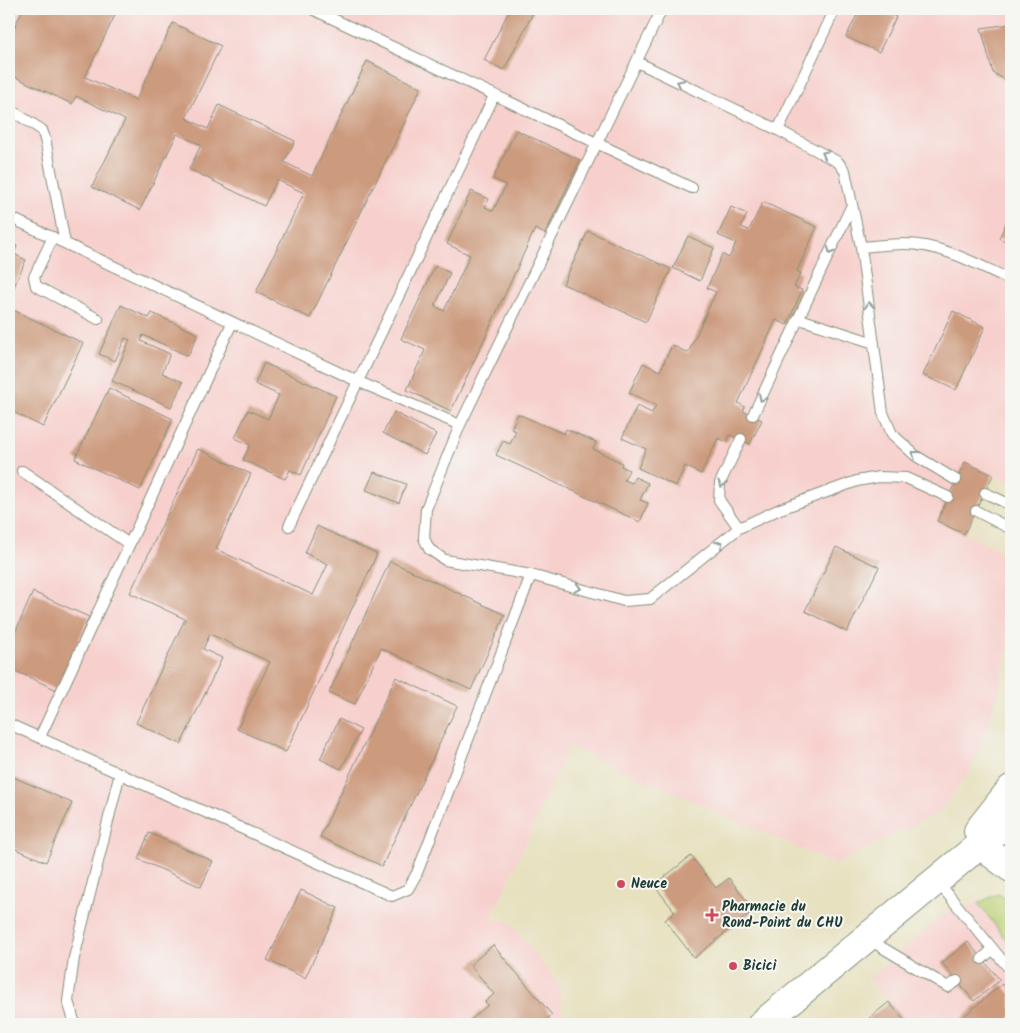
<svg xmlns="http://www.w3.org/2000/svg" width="1020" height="1033" viewBox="0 0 1020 1033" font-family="Kalam,sans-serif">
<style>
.built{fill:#f7d0cd}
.green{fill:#b9d074;stroke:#6c8654}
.building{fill:#cc9a7d}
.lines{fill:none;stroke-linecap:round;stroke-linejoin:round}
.service-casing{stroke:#838f7a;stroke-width:12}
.secondary-casing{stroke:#838f7a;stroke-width:30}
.service{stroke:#fff;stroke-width:10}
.secondary{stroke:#fff;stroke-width:28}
.oneway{stroke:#8f9e9a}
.poi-dot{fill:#d1495b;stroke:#f6f6f2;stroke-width:2}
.labels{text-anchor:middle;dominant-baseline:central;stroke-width:4;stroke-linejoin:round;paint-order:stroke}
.poi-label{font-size:14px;font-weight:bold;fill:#1f3d34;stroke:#f6f6f2;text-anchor:start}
</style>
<rect width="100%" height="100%" fill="#f6f6f2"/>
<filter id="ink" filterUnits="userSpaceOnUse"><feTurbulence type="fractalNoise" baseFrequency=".02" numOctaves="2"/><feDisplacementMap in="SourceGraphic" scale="10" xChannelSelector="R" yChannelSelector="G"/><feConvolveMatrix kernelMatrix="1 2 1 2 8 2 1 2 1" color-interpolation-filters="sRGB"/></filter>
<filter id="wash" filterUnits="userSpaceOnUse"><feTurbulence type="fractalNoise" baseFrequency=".0096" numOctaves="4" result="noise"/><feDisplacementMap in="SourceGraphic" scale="20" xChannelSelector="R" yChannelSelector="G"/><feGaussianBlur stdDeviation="1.12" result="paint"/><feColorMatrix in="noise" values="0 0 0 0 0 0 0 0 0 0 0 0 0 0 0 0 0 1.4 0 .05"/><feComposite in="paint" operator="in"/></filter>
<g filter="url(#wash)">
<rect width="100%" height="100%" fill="#e7e1c0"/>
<path class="built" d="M9 9H1011V482L993 475 965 534 998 549 1011 559V635L996 700 971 770 938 813 835 864 569 746 491 919 510 922 559 985 563 1017 578 1024H9Z
M998 894 1011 901V1024H862L889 1002 868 979 945 913 978 903Z"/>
<path class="green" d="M998 894 1011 901V946L978 903Z"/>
<g id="blocks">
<path class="building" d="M23 9H118L85 77 136 100 173 23 221 46 186 118 208 129 219 105 295 141 284 162 312 176 367 61 421 88 310 318 256 292 304 193 277 180 264 206 189 169 201 145 177 134 140 210 92 187 125 120 76 96 72 104 9 74V39Z
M510 9H535L504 70 484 60Z
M860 9H878L896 17 879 52 846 37Z
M1011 24V83L993 73 981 28Z
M516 130 580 160 545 234 535 229 451 411 407 390 425 350 401 339 435 266 450 273 435 306 444 311 470 255 447 244 471 191 489 199 485 207 493 211 506 185 493 179Z
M763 202 817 227 797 271 801 273 794 287 802 290 787 325 776 320 738 403 745 407 743 411 762 420 750 444 730 435 727 442 718 438 701 474 685 466 676 486 638 468 646 449 622 438 637 406 652 413 656 405 629 393 643 363 660 371 672 345 688 353 716 292 707 288 722 254 729 258 736 243 718 235 731 207 747 214 741 227 749 230Z
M1011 212V244L999 238Z
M588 231 671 269 646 322 563 284Z
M688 236 714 248 700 281 673 268Z
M9 242 17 246 14 254 26 260 12 291 9 290Z
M121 305 149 318 152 313 198 334 188 356 143 335 141 341 170 354 162 373 183 382 171 407 112 381 130 340 125 338 115 361 99 354Z
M9 308 83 343 43 427 9 410Z
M953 311 985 327 956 390 923 375Z
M264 363 336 396 301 475 290 470 285 479 243 460 250 445 235 438 248 410 268 419 279 395 255 384Z
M109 388 173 419 140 490 75 459Z
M394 412 436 434 425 455 383 433Z
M518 414 564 434 566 429 596 442 593 449 622 463 621 466 629 470 624 480 632 483 635 477 648 483 640 500 648 503 640 522 496 455 503 441 510 444 516 431 511 429Z
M198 449 251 474 216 549 313 595 328 564 305 553 317 526 377 554 286 752 237 729 270 662 210 634 203 649 222 658 181 744 136 723 185 619 130 593Z
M965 462 993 475 964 534 937 521Z
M374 472 406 484 399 503 366 490Z
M836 547 879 567 847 632 805 611Z
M390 561 505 615 471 690 381 648 355 704 329 693Z
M33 592 89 617 57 690 9 668V646Z
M396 677 457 706 382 866 320 837Z
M339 719 361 730 341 769 320 759Z
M9 775 72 803 46 862 9 846Z
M149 833 213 861 201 887 138 859Z
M691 856 716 888 729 878 754 910 694 958 665 920 675 912 654 885Z
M301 890 338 908 305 978 267 960Z
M968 942 1000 980 974 1001 942 963Z
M493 945 552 1015 541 1024H466L488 1005 485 1002 494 994 470 965Z
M1002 984 1011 995V1017L1003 1024H955Z
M889 1002 907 1024H862Z"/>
</g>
</g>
<g filter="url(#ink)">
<use href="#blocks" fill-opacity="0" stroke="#838f7a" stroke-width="1"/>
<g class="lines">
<defs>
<path id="service" d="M312 9 692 188
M662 9 460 425 426 509 424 538 429 549 445 560 531 575 624 601 650 599 739 528 780 509 857 481 879 477 906 478 948 497
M637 62 778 130 838 162 845 171 861 247 883 413 892 434 916 456 956 480
M9 109 42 130 45 139 65 243
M778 130 835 9
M9 217 357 381 460 425
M53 237 34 277 36 286 98 319
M861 247C875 246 890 244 904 244 942 244 978 265 1011 280
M800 319 874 343
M753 415 851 207
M22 471 129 544
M985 493 1011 505
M976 511 1011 529
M289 526 494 96
M739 528 719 500 720 483 741 439
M9 724 392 896 408 889 417 873 531 575
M40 737 232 323
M937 881 1011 971
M868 939 948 987 957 981
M982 959 993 949
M75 1024 68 1001 74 958 120 773"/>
<path id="secondary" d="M978 831 1011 789
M979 844 1011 868
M762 1024 1011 819"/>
</defs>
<use href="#service" class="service-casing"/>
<use href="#secondary" class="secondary-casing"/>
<use href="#service" class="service"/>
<use href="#secondary" class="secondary"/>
</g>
<defs><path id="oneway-chevron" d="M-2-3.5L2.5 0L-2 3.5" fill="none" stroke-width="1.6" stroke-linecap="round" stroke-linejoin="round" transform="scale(1.25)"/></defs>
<g class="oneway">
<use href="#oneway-chevron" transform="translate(680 83) rotate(-154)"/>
<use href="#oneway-chevron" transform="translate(825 154) rotate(-151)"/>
<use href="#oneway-chevron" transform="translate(831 251) rotate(114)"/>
<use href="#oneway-chevron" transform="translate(869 305) rotate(-97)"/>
<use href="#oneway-chevron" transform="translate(762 398) rotate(116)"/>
<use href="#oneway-chevron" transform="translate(915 454) rotate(-142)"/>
<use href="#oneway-chevron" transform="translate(722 484) rotate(104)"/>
<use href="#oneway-chevron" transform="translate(720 544) rotate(-40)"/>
<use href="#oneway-chevron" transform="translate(578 588) rotate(15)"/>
</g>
</g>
<g class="poi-dot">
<circle cx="621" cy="884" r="5"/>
<path d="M709.5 907.5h5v5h5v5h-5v5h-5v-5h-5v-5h5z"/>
<circle cx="733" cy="966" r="5"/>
</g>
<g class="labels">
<g class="poi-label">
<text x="631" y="884">Neuce</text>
<text x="722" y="907">Pharmacie du<tspan x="722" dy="16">Rond-Point du CHU</tspan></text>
<text x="743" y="966">Bicici</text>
</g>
</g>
<rect width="1020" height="1033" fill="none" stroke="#f6f6f2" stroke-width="30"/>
</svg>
